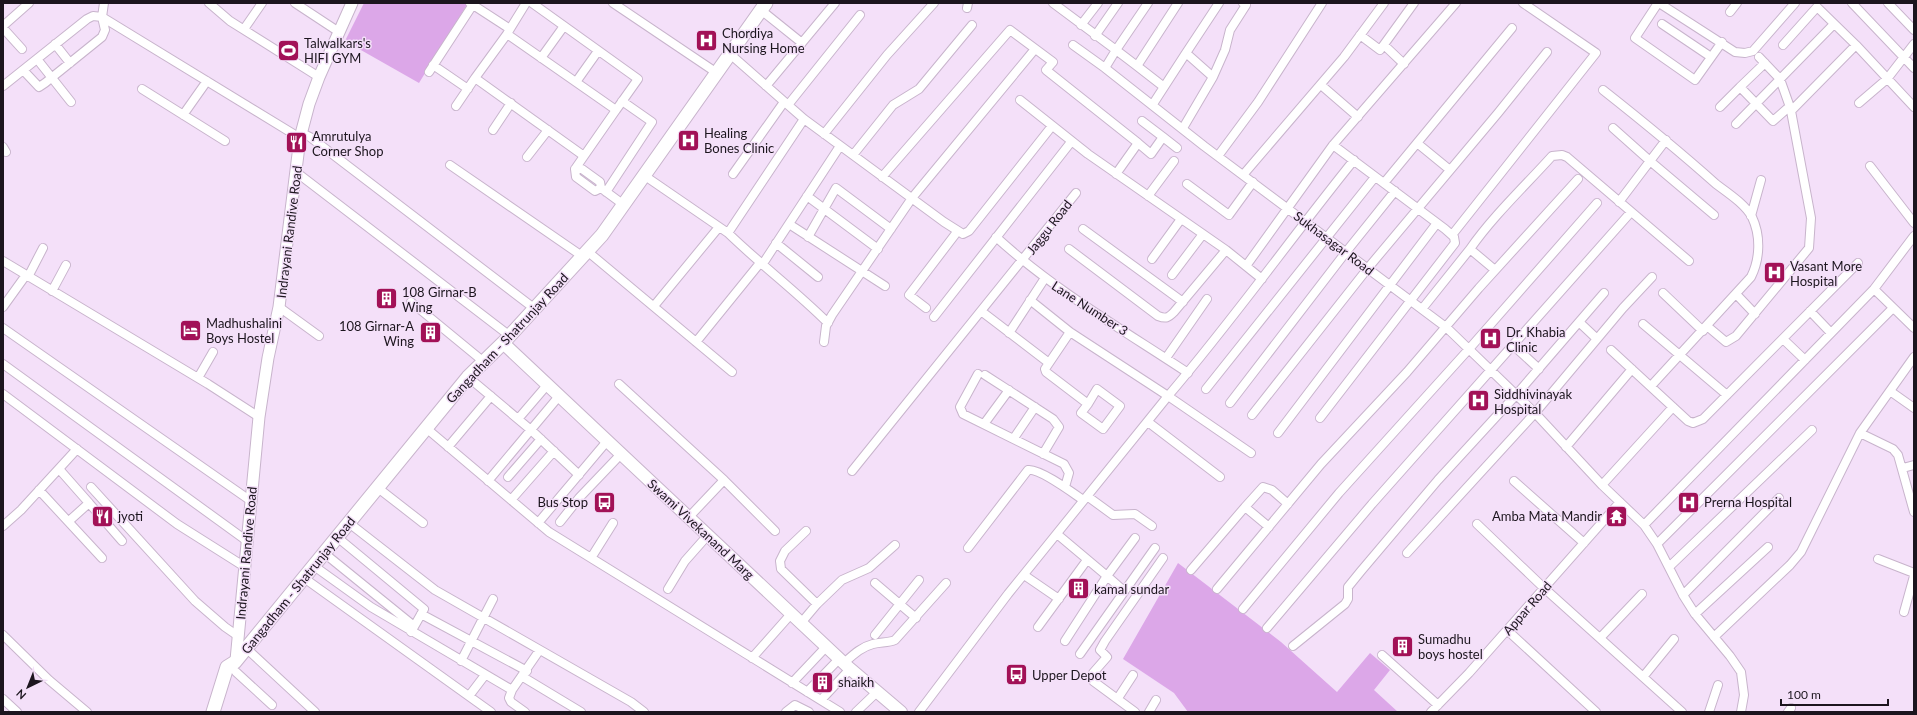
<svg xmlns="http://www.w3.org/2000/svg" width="1917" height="715" viewBox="0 0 1917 715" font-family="Lato,sans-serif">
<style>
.green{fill:#dca7e8}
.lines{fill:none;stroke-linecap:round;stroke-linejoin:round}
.minor-casing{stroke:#c8b4cc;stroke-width:10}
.tertiary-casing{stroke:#c8b4cc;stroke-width:13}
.secondary-casing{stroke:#c8b4cc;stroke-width:14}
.primary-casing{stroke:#c8b4cc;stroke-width:15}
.minor{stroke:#fff;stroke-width:8}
.tertiary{stroke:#fff;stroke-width:11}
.secondary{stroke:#fff;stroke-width:12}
.primary{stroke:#fff;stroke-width:13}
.labels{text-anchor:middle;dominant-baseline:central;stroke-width:3;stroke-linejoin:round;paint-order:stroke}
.poi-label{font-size:13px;fill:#1c151e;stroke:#f4e0f9;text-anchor:start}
.street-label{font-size:13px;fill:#1c151e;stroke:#f4e0f9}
</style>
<rect width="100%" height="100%" fill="#f4e0f9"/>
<path class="green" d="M364 3H468L419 83 345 41Z
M1178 563 1281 642 1337 692 1370 653 1390 670 1374 690 1398 712H1188L1174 693 1123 659Z"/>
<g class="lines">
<defs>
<path id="minor" d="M209 3 230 21 319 77
M295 3 339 32
M470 3 510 29 507 34
M532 3 638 79 616 110
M613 3 717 73
M1053 3 1116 50 1105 68 1204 146 1447 328 1535 413 1602 485 1644 525 1657 544 1683 595 1695 614 1730 656 1741 672 1744 695 1741 712
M1148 3 1116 50 1137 66 1178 3
M1658 3 1635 38 1695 80 1722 42
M1659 3 1735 52 1745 53 1753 51 1795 3
M1852 3 1914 68
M1888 3 1914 30
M967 8 968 3
M761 10 802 43
M1730 12 1737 3
M102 17 300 138 306 135 310 137 535 309
M1662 24 1711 57
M1081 25 1098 3
M3 26 29 3
M3 28 22 49
M244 29 262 3
M510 29 526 3
M1360 35 1380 50 1414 3
M1095 36 1118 3
M55 44 70 63
M1073 45 1105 68
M1384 45 1404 64
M1783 45 1817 7 1856 45 1914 107
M730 54 804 119 944 222 963 234 969 231 1052 126
M1759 57 1780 79 1791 110
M541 58 564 26
M37 59 71 102
M433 65 468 89
M1137 66 1164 87
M23 70 39 87 45 83 102 37 105 30 102 17
M429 72 474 3
M1213 77 1225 50 1230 30 1246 5 1243 3
M576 82 598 51
M1321 85 1358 117
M3 86 87 19 93 16 102 17 104 3
M766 86 835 3
M1740 87 1765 63
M142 89 225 141
M1603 90C1641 120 1679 151 1716 184 1728 193 1745 204 1752 217 1761 236 1760 259 1751 277L1651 386
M1020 100 1088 154 1226 250 1262 279
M1859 103 1887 79 1914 44
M1153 104 1186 53
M788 105 860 15
M456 106 475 78
M1720 107 1740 87 1773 121 1790 106
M183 115 207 81
M1142 121 1163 137
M1736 124 1834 24
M1183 128 1213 77 1186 53 1219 3
M1613 128 1650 161 1619 202
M493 130 511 103
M824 134 887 55 934 3
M1666 140 1650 161 1714 215
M1138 143 1151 154 1163 137 1177 148
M1417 143 1450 170
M3 147 6 152
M853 155 893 105 919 89 972 25
M584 156 616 110 507 34 475 78 584 156 575 169 576 177 595 191 601 188
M1218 156 1258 102 1322 3
M527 157 548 130
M450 165 582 256
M1870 166 1914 223
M575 169H582L600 182 601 188 624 205
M296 172 510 336
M733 174 784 102
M1243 175 1344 57 1384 3
M645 176 728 233 804 119
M882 177 1010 30 1053 62 1046 70 1138 143 1116 174
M1384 183 1512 28
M1187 184 1229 215 1253 182
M606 192 652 122 622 101
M807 196 878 249
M1148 196 1174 161
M1751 216 1761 180
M789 224 885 286
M1083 229 1183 302
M728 233C761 265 796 291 828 323
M1452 235 1596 53 1523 3
M808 237 836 188 891 229
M996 237C1054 290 1123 330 1188 373
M776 243 818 277
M1069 249 1158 316C1166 319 1168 318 1174 312L1226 250
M587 251 732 372
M1152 259 1181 219
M3 261 208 384 259 417
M762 265 840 146
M1246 266 1333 145 1456 3
M1495 270 1470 249C1493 216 1525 186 1552 156L1562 155 1567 157 1689 261
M1172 275 1203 234
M28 277 43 248
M1874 289 1914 328
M52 291 66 265
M1663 293 1703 331
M1736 294 1755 314
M411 302 484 362
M654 306 719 227
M3 307 26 275
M279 307 319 336
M926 308 909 295 957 232
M1422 309 1470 249
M981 311 1049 363
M1810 311 1831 333
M934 317 1071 142
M1579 322 1597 339
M1643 324 1727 395
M1707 326 1726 342 1736 336 1809 248 1811 218 1791 111 1856 45
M3 328 251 501
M1070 332 1045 369 1046 372 1088 404 1097 389 1120 406 1103 429 1081 413 1088 404
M1009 333 1045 278
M1783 339 1805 360
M696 342 760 263
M824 342 826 326 832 315 912 198 1035 49
M1513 345 1539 369
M1611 350 1688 421 1693 423 1703 419 1858 263
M1166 358 1207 299
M3 364 247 541
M978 374 960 407 963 414 1064 464 1069 473 1065 487
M985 375 1053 419 1059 427 1043 454
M468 377 531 430 579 475
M198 378 213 352
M619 384 724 480 775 531
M1206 389 1375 177
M1890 391 1914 408
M3 394 177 524 245 567
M1230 403 1346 252 1395 191
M1252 415 1368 268 1498 113 1547 52
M1320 418 1455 243 1454 237 1445 229 1333 145
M518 419 548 384
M1148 422 1220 477
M984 424 1009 390
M426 428 549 532 840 712
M1278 433 1437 223
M1860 433 1893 449 1898 455 1914 512
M1014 438 1035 407
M448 447 491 396
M1566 447 1632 369
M1251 453 1168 396C1233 320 1291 238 1354 160
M1903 468 1914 465
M59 469 89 503 69 521
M852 471 1076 193
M508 477 541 439
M488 481 560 395
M1514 481 1584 543
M1602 485 1673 407
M91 487 195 601 225 627 238 636
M378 488 423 523
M39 490 102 558
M1087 496 1113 515 1135 514 1152 526
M511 500 554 451
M89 503 122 541
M1245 507 1263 487 1272 490 1288 504
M689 517 724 480
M560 522 579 498 622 453
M349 523 435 590 631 702 644 712
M538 523 608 440
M1477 524 1544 588 1682 712
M1644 525 1874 289 1914 236
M3 526 21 510 77 449
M1057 534 1107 576 1065 641
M337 537 424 609 411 632
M1657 544 1893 308
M968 548 1028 470C1039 468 1073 493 1083 500
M324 553 414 626
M1407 553 1535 413 1623 308 1652 277
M591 558 613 523
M1878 559 1914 573
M314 566 371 607 512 690 509 698 511 702 525 712
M1669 567 1812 430
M1191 570 1245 507 1269 527
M1024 575 1059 599
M304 578 491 712
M875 583 916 618
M668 589 685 561 708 535
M1217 589 1321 464 1407 372 1479 288 1578 179
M1124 591 1107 576 1135 538
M1683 595 1779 498
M817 604 842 580 869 568 895 545
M1243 609 1339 493 1469 349 1597 203
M1904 612 1914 576
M421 614 527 671
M1695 614 1768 547
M801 623 817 604 781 569 780 561 785 551 806 531
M1038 627 1087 560
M1267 628 1372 504 1631 212
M1507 630 1596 712
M3 635 49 680 87 712
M875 635 919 580
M1714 637 1790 565 1801 552 1860 433 1914 357
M1600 638 1642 594
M1293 646 1345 604 1348 599V587L1361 571 1438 480 1516 395 1604 293
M246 648 315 712
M1080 654 1155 548
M1382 655 1438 705
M752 658 791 614
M461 661 493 599
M844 663C853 655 861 647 873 644 881 642 888 643 895 640L946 583
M236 672 272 705
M523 677 581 712
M1643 677 1674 639
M792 683 826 647
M512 690 539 651
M807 692 839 659
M469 696 485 675
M1118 698 1133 675
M3 699 17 712
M821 700 850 669
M786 712 795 705 809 712
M856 712 877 692
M919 712 1008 594 1168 396 1070 332 1030 300
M1135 712 1093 681V673L1107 657 1100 650 1105 641 1163 558
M1149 712 1156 700
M1431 712 1469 673 1620 502
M1709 712 1718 685
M1788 712 1791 708"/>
<path id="tertiary" d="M236 660 259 417 268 358 279 307 300 138 309 104 319 77 352 3"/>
<path id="secondary" d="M503 343 848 667 901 712"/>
<path id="primary" d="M213 712 227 667 235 662 468 377 503 343 602 235 766 3"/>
</defs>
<use href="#minor" class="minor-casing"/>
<use href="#tertiary" class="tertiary-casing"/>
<use href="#secondary" class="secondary-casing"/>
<use href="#primary" class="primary-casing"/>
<use href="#minor" class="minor"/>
<use href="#tertiary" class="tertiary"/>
<use href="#secondary" class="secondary"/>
<use href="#primary" class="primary"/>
</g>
<defs>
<symbol id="hospital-square" viewBox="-11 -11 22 22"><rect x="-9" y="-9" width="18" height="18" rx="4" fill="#a21157" stroke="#f4e0f9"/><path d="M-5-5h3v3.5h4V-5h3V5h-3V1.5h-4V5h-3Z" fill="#fff"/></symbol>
<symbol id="stadium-square" viewBox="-11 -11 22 22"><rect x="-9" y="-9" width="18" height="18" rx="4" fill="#a21157" stroke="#f4e0f9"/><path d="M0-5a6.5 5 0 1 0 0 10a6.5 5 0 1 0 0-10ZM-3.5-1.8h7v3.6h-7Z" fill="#fff"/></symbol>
<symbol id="restaurant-square" viewBox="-11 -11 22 22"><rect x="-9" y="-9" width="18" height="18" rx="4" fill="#a21157" stroke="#f4e0f9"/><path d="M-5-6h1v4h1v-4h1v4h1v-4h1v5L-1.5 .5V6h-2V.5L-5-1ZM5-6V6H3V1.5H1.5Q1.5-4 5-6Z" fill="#fff"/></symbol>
<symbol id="building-square" viewBox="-11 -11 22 22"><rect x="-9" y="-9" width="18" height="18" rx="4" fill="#a21157" stroke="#f4e0f9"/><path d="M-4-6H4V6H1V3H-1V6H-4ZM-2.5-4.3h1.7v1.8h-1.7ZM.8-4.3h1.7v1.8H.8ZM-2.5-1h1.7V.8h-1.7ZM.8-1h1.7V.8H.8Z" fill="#fff"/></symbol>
<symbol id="hotel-square" viewBox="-11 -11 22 22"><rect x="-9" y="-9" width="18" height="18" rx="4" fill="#a21157" stroke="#f4e0f9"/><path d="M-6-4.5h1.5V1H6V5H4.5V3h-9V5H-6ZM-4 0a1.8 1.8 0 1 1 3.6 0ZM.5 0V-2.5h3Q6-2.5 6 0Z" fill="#fff"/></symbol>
<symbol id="bus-square" viewBox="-11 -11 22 22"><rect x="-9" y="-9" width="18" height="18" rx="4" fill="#a21157" stroke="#f4e0f9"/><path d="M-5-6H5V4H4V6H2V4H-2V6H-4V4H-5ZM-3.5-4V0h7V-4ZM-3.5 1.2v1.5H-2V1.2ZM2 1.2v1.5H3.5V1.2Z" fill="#fff"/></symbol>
<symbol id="temple-square" viewBox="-11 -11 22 22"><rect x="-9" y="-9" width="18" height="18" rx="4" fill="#a21157" stroke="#f4e0f9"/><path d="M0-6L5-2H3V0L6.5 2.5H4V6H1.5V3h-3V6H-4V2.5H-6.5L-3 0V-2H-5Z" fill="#fff"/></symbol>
</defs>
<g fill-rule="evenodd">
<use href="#hospital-square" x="694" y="28" width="25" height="25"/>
<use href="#stadium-square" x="276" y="38" width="25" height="25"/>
<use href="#hospital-square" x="676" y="128" width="25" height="25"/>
<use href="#restaurant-square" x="284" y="130" width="25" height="25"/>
<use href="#hospital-square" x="1762" y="260" width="25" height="25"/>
<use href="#building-square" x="374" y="286" width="25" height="25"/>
<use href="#hotel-square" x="178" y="318" width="25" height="25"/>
<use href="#building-square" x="418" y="320" width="25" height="25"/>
<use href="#hospital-square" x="1478" y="326" width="25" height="25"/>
<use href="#hospital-square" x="1466" y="388" width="25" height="25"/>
<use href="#bus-square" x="592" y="490" width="25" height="25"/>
<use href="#hospital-square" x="1676" y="490" width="25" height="25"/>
<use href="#restaurant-square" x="90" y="504" width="25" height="25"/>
<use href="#temple-square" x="1604" y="504" width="25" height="25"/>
<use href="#building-square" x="1066" y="576" width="25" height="25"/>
<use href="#building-square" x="1390" y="634" width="25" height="25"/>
<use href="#bus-square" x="1004" y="662" width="25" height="25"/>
<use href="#building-square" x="810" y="670" width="25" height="25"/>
</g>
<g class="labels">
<g class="poi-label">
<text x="722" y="33">Chordiya<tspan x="722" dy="15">Nursing Home</tspan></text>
<text x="304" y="43">Talwalkars's<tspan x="304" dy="15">HIFI GYM</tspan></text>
<text x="704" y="133">Healing<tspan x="704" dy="15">Bones Clinic</tspan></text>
<text x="312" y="136">Amrutulya<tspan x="312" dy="15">Corner Shop</tspan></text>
<text x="1790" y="266">Vasant More<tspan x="1790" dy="15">Hospital</tspan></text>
<text x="402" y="292">108 Girnar-B<tspan x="402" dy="15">Wing</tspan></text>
<text x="206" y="323">Madhushalini<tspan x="206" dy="15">Boys Hostel</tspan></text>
<text x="414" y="326" text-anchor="end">108 Girnar-A<tspan x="414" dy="15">Wing</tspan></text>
<text x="1506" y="332">Dr. Khabia<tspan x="1506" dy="15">Clinic</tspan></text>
<text x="1494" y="394">Siddhivinayak<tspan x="1494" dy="15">Hospital</tspan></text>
<text x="588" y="502" text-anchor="end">Bus Stop</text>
<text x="1704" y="502">Prerna Hospital</text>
<text x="118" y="516">jyoti</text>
<text x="1602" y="516" text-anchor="end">Amba Mata Mandir</text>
<text x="1094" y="589">kamal sundar</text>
<text x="1418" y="639">Sumadhu<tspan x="1418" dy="15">boys hostel</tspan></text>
<text x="1032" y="675">Upper Depot</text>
<text x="838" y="682">shaikh</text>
</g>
<g class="street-label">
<text transform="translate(1049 227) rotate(-52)">Jaggu Road</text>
<text transform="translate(289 232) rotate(-83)">Indrayani Randive Road</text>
<text transform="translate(1334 243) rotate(37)">Sukhasagar Road</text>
<text transform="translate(1090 308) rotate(33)">Lane Number 3</text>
<text transform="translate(507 338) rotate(-47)">Gangadham - Shatrunjay Road</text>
<text transform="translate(701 529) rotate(43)">Swami Vivekanand Marg</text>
<text transform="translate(246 553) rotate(-85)">Indrayani Randive Road</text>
<text transform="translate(298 585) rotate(-51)">Gangadham - Shatrunjay Road</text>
<text transform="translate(1527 608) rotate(-49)">Appar Road</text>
</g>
</g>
<rect width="1917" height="715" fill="none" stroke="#1c151e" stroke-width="8"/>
<g transform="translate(28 687) rotate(223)" stroke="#f4e0f9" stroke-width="3" paint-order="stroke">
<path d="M0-3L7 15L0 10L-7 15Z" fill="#1c151e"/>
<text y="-6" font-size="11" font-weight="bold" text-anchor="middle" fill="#1c151e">N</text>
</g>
<path d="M1781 699v6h107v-6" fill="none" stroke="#1c151e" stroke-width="2"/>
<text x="1787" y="699" font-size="12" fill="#1c151e" stroke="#f4e0f9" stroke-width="3" paint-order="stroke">100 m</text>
</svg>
